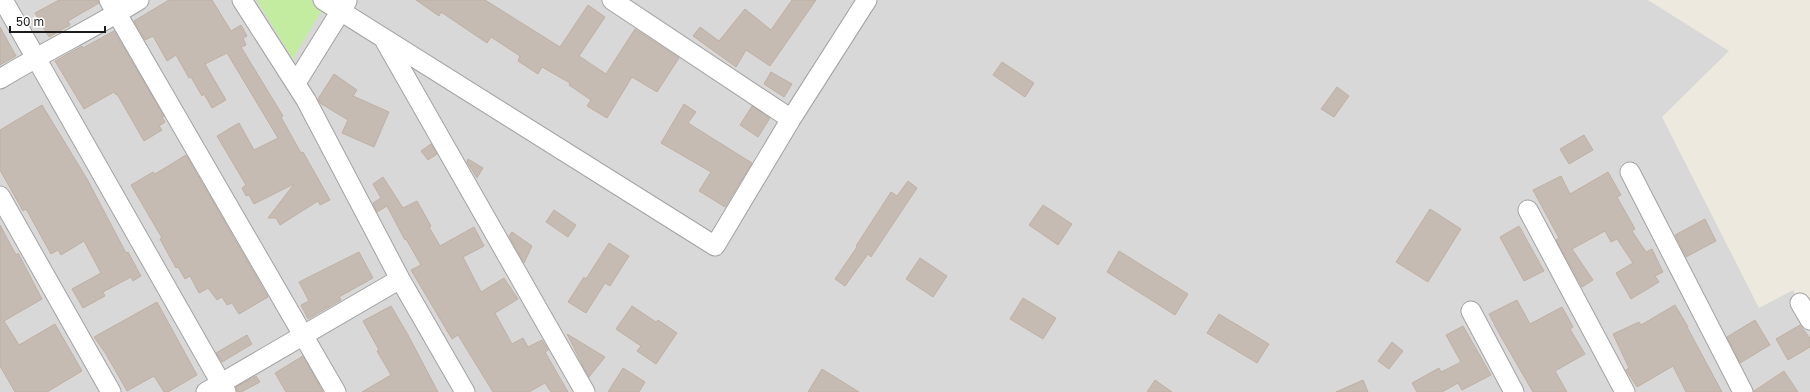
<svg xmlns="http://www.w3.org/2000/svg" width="1810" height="392" viewBox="0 0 1810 392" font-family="'Golos Text',sans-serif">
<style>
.residential{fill:#d9d8d8}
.grass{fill:#c3eca1}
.building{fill:#c5bbb3;stroke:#c0b0a1}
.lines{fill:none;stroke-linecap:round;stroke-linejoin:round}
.minor-casing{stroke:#a2a2a2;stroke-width:21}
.minor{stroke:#fff;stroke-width:19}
</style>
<rect width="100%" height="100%" fill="#ede9df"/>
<path class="residential" d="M0 0H1648L1729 51 1662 117 1759 308 1793 290 1810 323V392H0Z"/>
<path class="grass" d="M257 0H311L324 7 293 59Z"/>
<path class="building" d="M59 0H98L99 3 68 21 70 25 49 37 35 13Z
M169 0H212L231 31 241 25 247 36 243 38 246 45 241 47 283 116 281 117 301 153 303 152 330 200 320 205 318 201 280 225 276 218H268L294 184 254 204 249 195 246 196 242 188 246 185 217 136 239 123 254 150 278 138 227 53 205 64 226 100 212 108 204 94 202 96 191 77 189 78 176 55 167 61 153 36 145 40 134 21Z
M416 0H485L560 47 588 5 605 17 579 56 606 74 635 29 679 58 657 92 632 77 607 118 587 106 591 100 569 85 570 83 542 67 538 74 518 61 520 56 491 37 487 43 441 12 439 16Z
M792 0H816L770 66 746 50 736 67 693 36 700 27 719 41 745 9 771 30Z
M0 27 16 56 0 65Z
M114 31 164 116 162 117 165 122 159 126 162 130 144 141 117 94 116 95 114 92 84 109 55 61 82 46 83 48Z
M1002 62 1034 83 1025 97 993 75Z
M771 72 792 84 784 97 764 84Z
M334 74 357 90 353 96 389 112 374 147 342 133 348 120 320 103 318 99Z
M1337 87 1349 96 1334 117 1321 109Z
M684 104 696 112 688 123 752 163 725 207 699 191 711 172 661 143Z
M42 105 87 179 126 253 128 252 141 276 133 281 131 277 103 292 105 296 83 308 72 289 101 273 84 241 61 255 58 250 51 254 26 209 23 211 0 170V130Z
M752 106 770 118 758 137 740 125Z
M1584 135 1593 150 1569 164 1560 149Z
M431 144 437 154 428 160 421 151Z
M186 155 268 297 239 314 232 303 227 305 222 297 217 300 208 288 199 293 190 276 185 279 178 267 176 268 160 239 162 238 131 185 153 172 155 174Z
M468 159 483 168 477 178 467 162Z
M1608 172 1621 195 1617 197 1635 229 1632 231 1646 252 1652 249 1663 272 1655 276 1659 282 1631 299 1616 273 1633 263 1617 239 1611 242 1605 231 1572 249 1593 280 1582 287 1556 240 1559 238 1533 190 1561 176 1570 194Z
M383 177 403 208 417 201 431 226 429 227 440 246 474 227 484 246 463 257 481 292 504 278 518 299 495 313 512 344 523 338 528 347 542 340 548 350 545 352 568 392H551L545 383 529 392H493L458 335 452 339 411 270 421 265 406 239 405 240 387 206 377 212 373 203 381 198 373 184Z
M908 181 917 188 871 257 868 254 845 286 835 279 857 247 856 246 891 192 897 196Z
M1043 205 1072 224 1058 245 1029 225Z
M1430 209 1461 229 1428 282 1396 262Z
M554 210 576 225 568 237 546 222Z
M1705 219 1716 241 1686 257 1675 235Z
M0 225 16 255 18 253 42 299 4 321 19 345 55 324 82 371 47 392H15L0 366Z
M1519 226 1544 271 1524 281 1500 237Z
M512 232 532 246 524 263 509 236Z
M609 243 629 256 610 286 605 283 586 313 568 302 584 277 586 279Z
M1119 251 1188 294 1175 315 1107 272Z
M359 252 373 278 339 297 341 300 308 319 301 305 309 301 299 282Z
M920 258 947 276 933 297 906 279Z
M1023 298 1056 318 1043 339 1010 319Z
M1517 300 1530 324 1562 307 1573 327 1570 329 1585 354 1555 371 1567 392H1533L1500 335 1489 314Z
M157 302 197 375 168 392H164L154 376 127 391 106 354 94 337Z
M1675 305 1688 327H1687L1722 392H1686L1673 366 1637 387 1626 370 1629 368 1613 334 1639 322 1641 325Z
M391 306 408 335 438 392H362L391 375 377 351 379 350 363 321Z
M632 306 656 322 658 320 677 333 656 364 637 351 641 346 616 329Z
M1219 314 1269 344 1257 363 1207 333Z
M1755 320 1770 345 1740 363 1727 337Z
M1800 325 1810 338V347L1788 360 1776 339Z
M1463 326 1491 375 1462 390 1458 383 1442 392H1417L1412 383 1439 368 1441 372 1461 362 1446 335Z
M567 334 605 357 589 377 584 368Z
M247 335 252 344 222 362 216 353Z
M1392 342 1403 351 1389 369 1378 361Z
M303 356 323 392H286L275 373Z
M623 368 645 382 639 392H608Z
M822 369 859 392H808Z
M1784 371 1798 392H1754V391Z
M256 376 260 382 241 392H237L236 387Z
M1155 380 1172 392H1147Z
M1363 380 1368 392H1336Z"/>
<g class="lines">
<defs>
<path id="minor" d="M3 0 226 392
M109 0 336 392
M242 0 306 100 400 279 465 392
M323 0 715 246 791 119 867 0
M612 0 791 119
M385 41 585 392
M0 79C46 51 94 28 139 0
M296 83 347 1
M1630 172 1743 392
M0 196 111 392
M1528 210 1625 392
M1800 303 1810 320
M1471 311 1514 392
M206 392 400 279"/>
</defs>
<use href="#minor" class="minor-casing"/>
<use href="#minor" class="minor"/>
</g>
<path d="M10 26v6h95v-6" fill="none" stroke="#1b1b1b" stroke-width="2"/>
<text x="16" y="26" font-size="12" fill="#1b1b1b" stroke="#ffffff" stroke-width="3" paint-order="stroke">50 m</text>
</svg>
